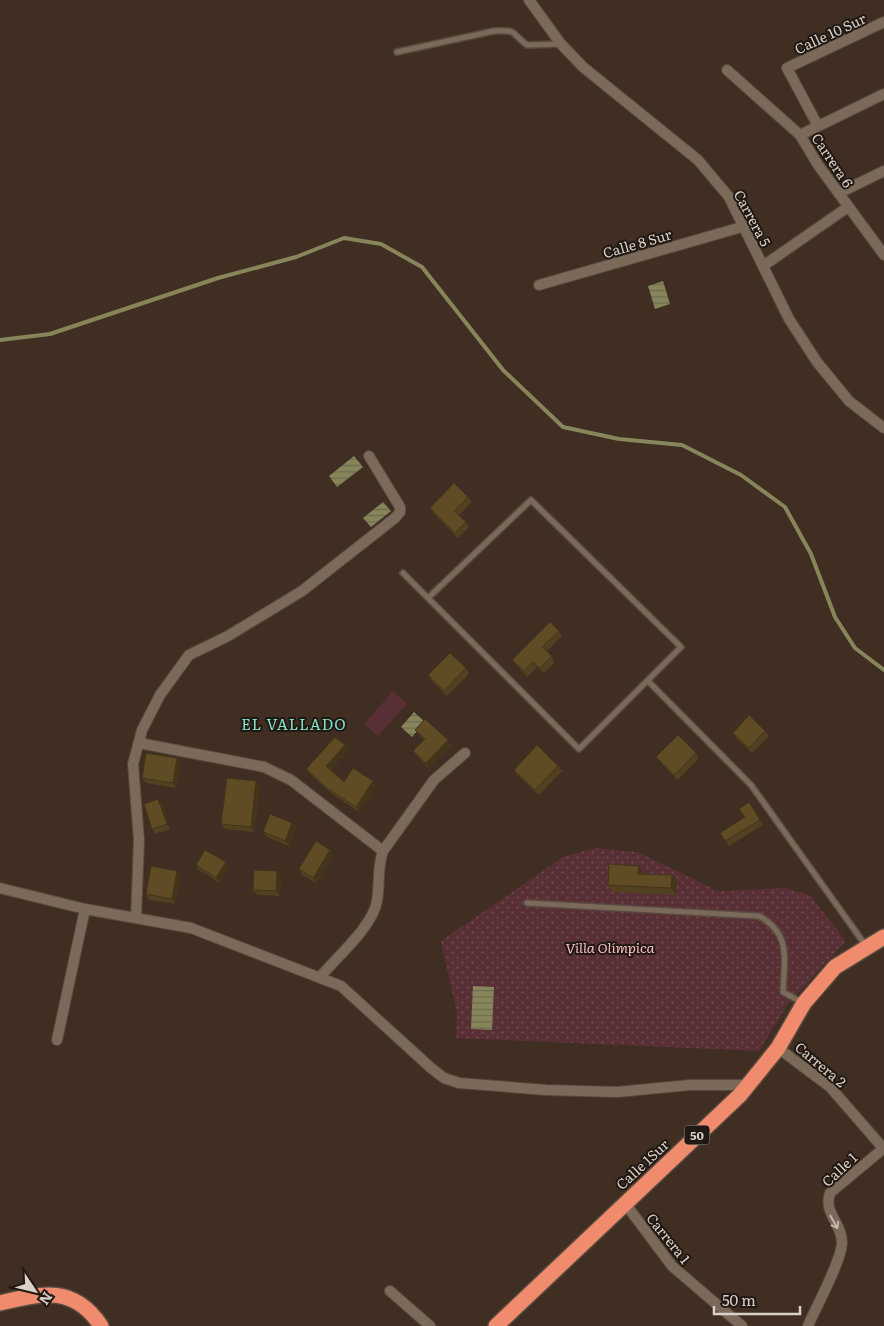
<svg xmlns="http://www.w3.org/2000/svg" width="884" height="1326" viewBox="0 0 884 1326" font-family="Literata,serif">
<style>
.green{fill:#582f34}
.park{fill:url(#park-dots)}
.water{fill:url(#water-rules)}
.lines{fill:none;stroke-linecap:round;stroke-linejoin:round}
.stream{stroke:#87855a;stroke-width:4}
.lane-casing{stroke:#584a3f;stroke-width:8}
.street-casing{stroke:#584a3f;stroke-width:12}
.highway-casing{stroke:#584a3f;stroke-width:18}
.lane{stroke:#7b695a;stroke-width:5}
.street{stroke:#7b695a;stroke-width:10}
.highway{stroke:#f18b6e;stroke-width:15}
.wall{fill:#524120}
.shaded-wall{fill:#42351a}
.building{fill:#5f4c25;stroke:#42351a}
.oneway{stroke:#c4b7ad}
.labels{text-anchor:middle;dominant-baseline:central;stroke-width:4;stroke-linejoin:round;paint-order:stroke}
.shield{fill:#201812;stroke:#a49a92;stroke-width:1}
.shield-label{font-size:12px;font-weight:bold;fill:#dcd1c9}
.street-label{font-size:14px;fill:#dcd1c9;stroke:#201812}
.park-label{font-size:14px;font-style:italic;fill:#fbbcc2;stroke:#201812}
.neighbourhood-label{font-size:15px;letter-spacing:1px;fill:#82e4cc;stroke:#201812}
</style>
<defs>
<pattern id="park-dots" width="8" height="8" patternUnits="userSpaceOnUse" patternTransform="scale(1.25)"><rect width="8" height="8" fill="#582f34"/><path d="M2 2h.1M6 6h.1" fill="none" stroke="#6f4c50" stroke-width="1.8" stroke-linecap="round"/></pattern>
<pattern id="water-rules" width="6" height="5" patternUnits="userSpaceOnUse" patternTransform="scale(1.25)"><rect width="6" height="5" fill="#87855a"/><path d="M0 2.5h6" fill="none" stroke="#6f6c50"/></pattern>
</defs>
<rect width="100%" height="100%" fill="#3f2e21"/>
<path class="green" d="M393 691 407 704 378 736 364 724Z"/>
<path class="park" d="M595 848 638 852 718 891 785 888 810 895 846 941 788 1004 759 1051 456 1038 457 1014 441 941 563 857Z"/>
<path class="water" d="M663 281 670 304 655 309 648 286Z
M354 456 363 467 337 487 329 476Z
M383 502 391 511 371 527 363 518Z
M414 712 425 722 412 737 401 727Z
M473 986 494 987 492 1030 471 1029Z"/>
<g class="lines">
<path class="stream" d="M0 340 50 334 218 278 296 257 344 238 381 244 422 267 503 370 563 427 619 439 682 445 741 475 785 507 811 554 835 617 855 648 884 670"/>
<defs>
<path id="lane" d="M397 52 494 31C518 30 510 32 527 45L561 44
M403 573 579 749 681 647 531 500 428 598
M648 681 751 785 866 946
M527 903 759 916C792 934 784 960 783 992L803 1003"/>
<path id="street" d="M529 0 561 44 583 67 698 160 729 197 789 319 817 362 849 401 884 428
M727 70 800 135 818 165 884 255
M818 126 787 68 884 22
M800 135 884 94
M839 193 884 171
M763 266 848 207
M539 285 742 227
M139 743 264 767 291 780 383 851
M0 888 85 909 191 928 341 986 431 1068 444 1078 459 1083 546 1090 617 1092 690 1085H749
M136 918 139 840 133 764 142 730 160 695 189 655 228 636 302 591 395 518 400 512V507L369 456
M320 977C337 957 373 926 377 901 380 883 377 868 383 851L434 780 465 753
M57 1040 85 909
M778 1048 830 1087 884 1149
M624 1202 672 1266 742 1326
M390 1291 430 1326
M808 1326C816 1307 841 1262 842 1243 842 1223 823 1213 830 1193L884 1148"/>
<path id="highway" d="M0 1303C42 1293 74 1285 101 1326
M496 1326 740 1095 778 1048 804 1003 835 967 884 937"/>
</defs>
<use href="#lane" class="lane-casing"/>
<use href="#street" class="street-casing"/>
<use href="#highway" class="highway-casing"/>
<use href="#lane" class="lane"/>
<use href="#street" class="street"/>
<use href="#highway" class="highway"/>
</g>
<path class="wall" d="M468 497 472 502 459 515 466 522 469 527 458 538 433 513 430 508Z
M559 631 562 636 547 651 555 662 544 673 537 667 527 677 516 665 512 660Z
M466 668 469 674 447 696 431 680 428 675Z
M415 730 452 745 429 769 417 756 413 751 424 740 419 735Z
M765 731 769 736 752 753 736 738 733 733Z
M345 745 348 750 331 770 344 782 376 786 359 812 331 793 310 774 306 769Z
M696 753 699 758 678 780 660 762 656 757Z
M181 764 176 788 146 783 142 778Z
M558 766 562 771 539 795 517 775 514 770Z
M256 781 260 786 254 832 225 829 221 824Z
M749 802 763 825 729 846 720 833 745 817Z
M162 804 170 829 155 834 152 829Z
M292 823 296 828 289 846 267 837 263 832Z
M330 850 334 855 317 883 302 875 299 869Z
M196 865 229 867 220 883 199 870Z
M639 866 644 874 672 875 677 883 676 895 613 892 608 885Z
M177 871 181 876 175 904 149 900 146 894Z
M281 876 280 896 257 895 253 890Z"/>
<path class="shaded-wall" d="M448 740 452 745 429 769 426 763Z
M345 745 348 750 330 771 326 766Z
M177 758 181 764 176 788 173 783Z
M256 781 260 786 254 832 251 827Z
M373 781 376 786 359 812 356 807Z
M158 799 162 804 170 829 167 824Z
M292 823 296 828 289 846 285 841Z
M330 850 334 855 317 883 313 878Z
M226 862 229 867 220 883 216 878Z
M639 866 644 873 643 881 638 874Z
M177 871 181 876 175 904 172 899Z
M277 871 281 876 280 896 276 891Z
M672 875 677 883 676 895 671 888Z"/>
<path class="building" d="M454 483 468 497 454 511 466 522 455 533 430 508Z
M550 622 559 631 542 647 552 656 540 668 533 662 524 671 512 660Z
M450 653 466 668 444 691 428 675Z
M749 715 765 731 749 748 733 733Z
M425 719 448 740 426 763 413 751 425 739 415 730Z
M678 735 696 753 674 775 656 757Z
M335 737 345 745 326 766 344 782 353 768 373 781 356 807 327 788 306 769Z
M537 745 558 766 535 790 514 770Z
M146 753 177 758 173 783 142 778Z
M227 778 256 781 251 827 221 824Z
M158 799 167 824 152 829 144 804Z
M749 802 760 820 725 841 720 833 745 817 739 809Z
M270 814 292 823 285 841 263 832Z
M316 841 330 850 313 878 299 869Z
M205 850 226 862 216 878 196 865Z
M609 864 639 866 638 874 672 875 671 888 608 885Z
M151 866 177 871 172 899 146 894Z
M254 870 277 871 276 891 253 890Z"/>
<defs><path id="oneway-shaft" d="M-6 0H5M1.5-3L5.5 0L1.5 3" fill="none" stroke-width="1.6" stroke-linecap="round" stroke-linejoin="round" transform="scale(1.25)"/></defs>
<use class="oneway" href="#oneway-shaft" transform="translate(834 1222) rotate(60)"/>
<g class="labels">
<rect class="shield" x="684.5" y="1125.5" width="25" height="19" rx="4"/>
<g class="shield-label">
<text x="697" y="1135">50</text>
</g>
<g class="street-label">
<text transform="translate(830 33) rotate(-25)">Calle 10 Sur</text>
<text transform="translate(833 160) rotate(56)">Carrera 6</text>
<text transform="translate(753 218) rotate(62)">Carrera 5</text>
<text transform="translate(637 243) rotate(-16)">Calle 8 Sur</text>
<text transform="translate(821 1064) rotate(40)">Carrera 2</text>
<text transform="translate(642 1164) rotate(-43)">Calle 1Sur</text>
<text transform="translate(839 1169) rotate(-43)">Calle 1</text>
<text transform="translate(669 1238) rotate(51)">Carrera 1</text>
</g>
<g class="park-label">
<text x="610" y="947">Villa Olímpica</text>
</g>
<g class="neighbourhood-label">
<text x="294" y="723">EL VALLADO</text>
</g>
</g>
<g transform="translate(35 1291) rotate(125)" stroke="#201812" stroke-width="4" paint-order="stroke">
<path d="M0-4L9 19L0 12L-9 19Z" fill="#dcd1c9"/>
<text y="-8" font-size="14" font-weight="bold" text-anchor="middle" fill="#dcd1c9">N</text>
</g>
<path d="M714 1306v8h86v-8" fill="none" stroke="#dcd1c9" stroke-width="2.5"/>
<text x="722" y="1306" font-size="15" fill="#dcd1c9" stroke="#201812" stroke-width="4" paint-order="stroke">50 m</text>
</svg>
